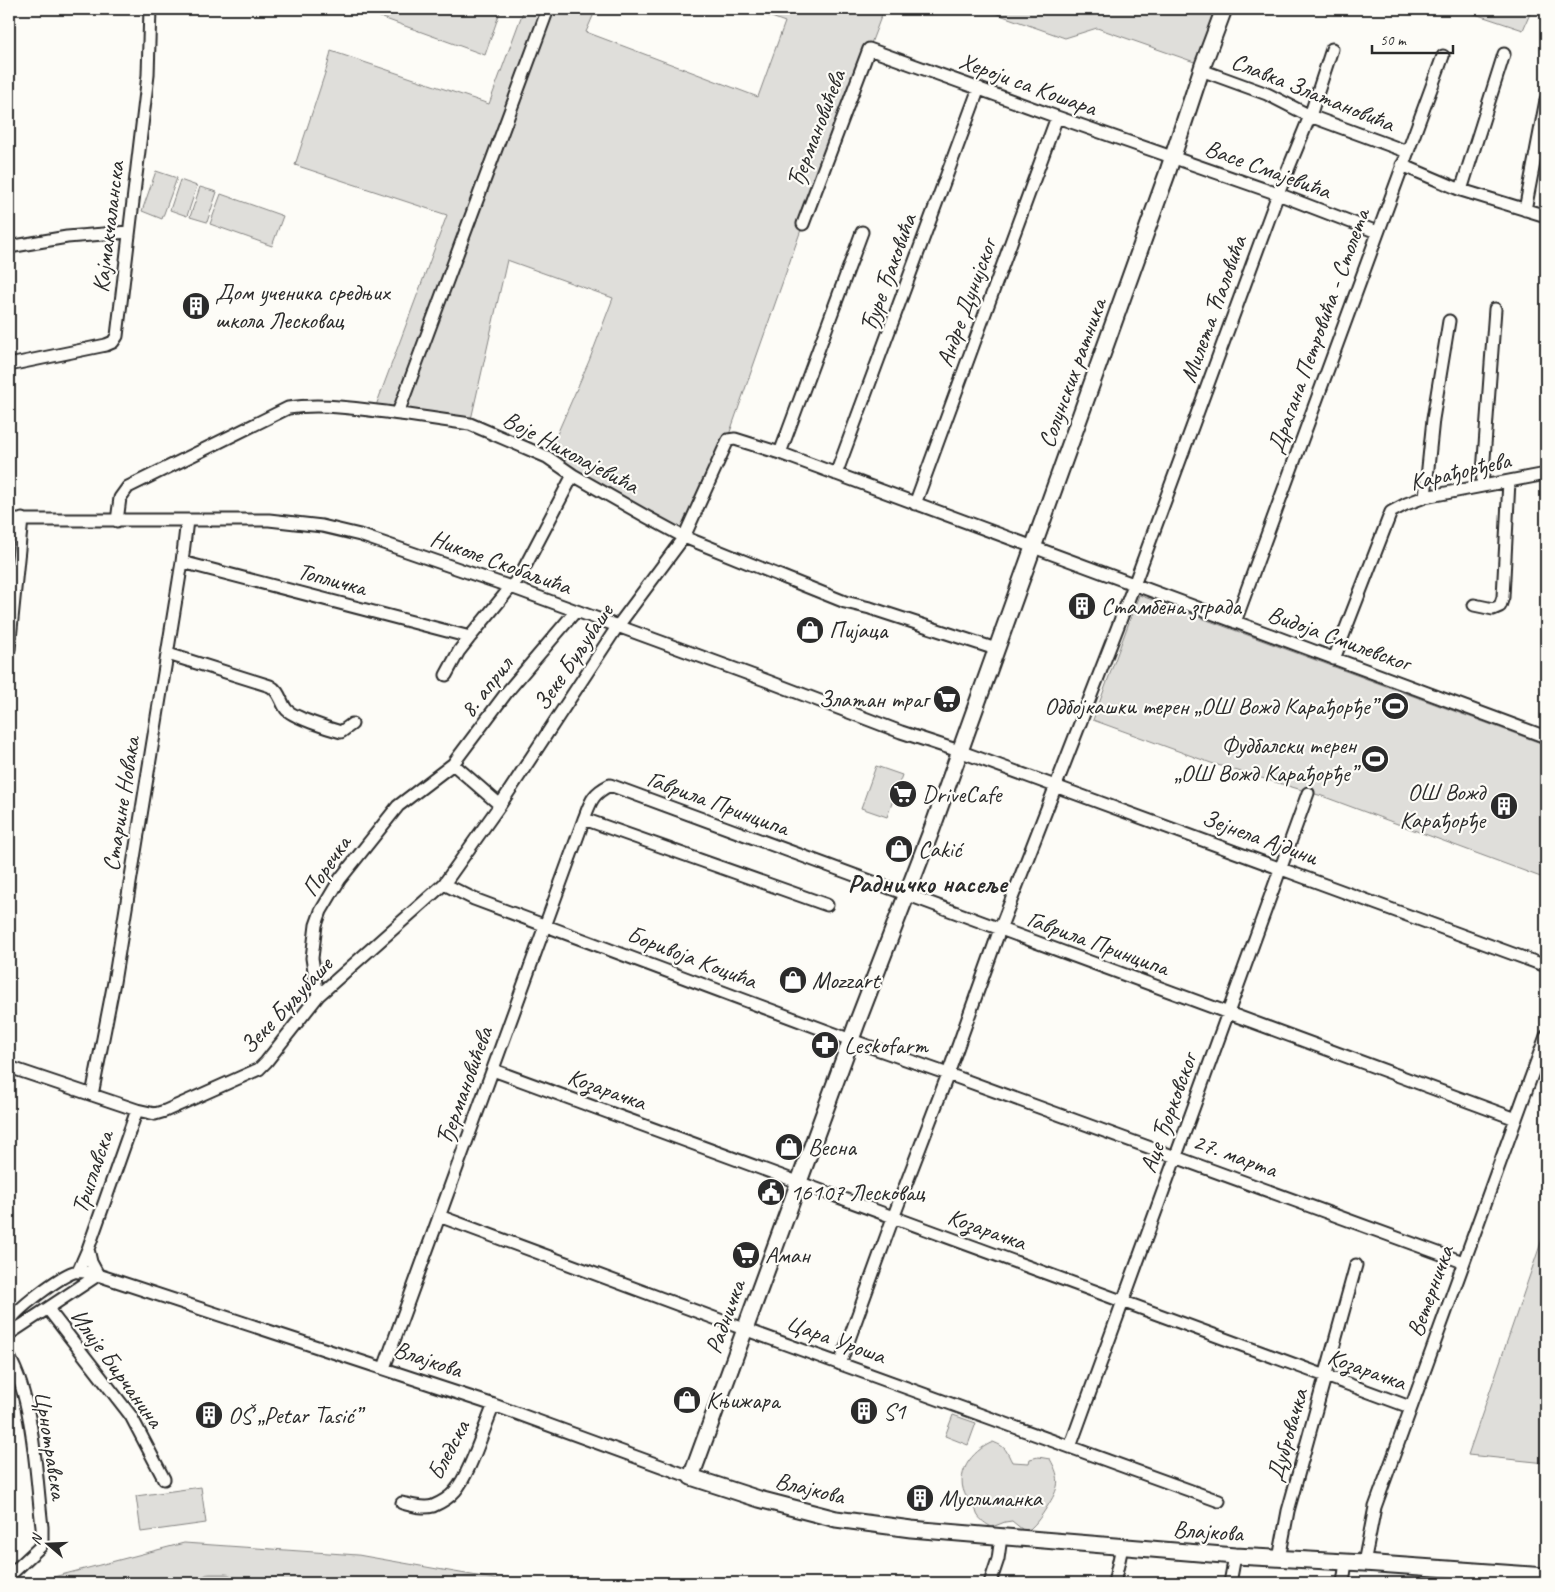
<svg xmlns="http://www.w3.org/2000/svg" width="1555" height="1592" viewBox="0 0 1555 1592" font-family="Caveat,sans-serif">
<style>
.green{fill:#dfdeda;stroke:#858482}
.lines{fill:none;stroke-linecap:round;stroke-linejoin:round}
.river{stroke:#b5b4b1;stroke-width:20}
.minor-casing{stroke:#2b2b2b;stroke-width:15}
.major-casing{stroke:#2b2b2b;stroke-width:19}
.minor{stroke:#fdfcf7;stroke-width:11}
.major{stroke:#fdfcf7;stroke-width:15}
.labels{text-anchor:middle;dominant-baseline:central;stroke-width:4.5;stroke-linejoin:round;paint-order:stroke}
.street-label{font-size:24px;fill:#2b2b2b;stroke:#fdfcf7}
.poi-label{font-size:24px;fill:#2b2b2b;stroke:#fdfcf7;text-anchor:start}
.quarter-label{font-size:26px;font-weight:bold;fill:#2b2b2b;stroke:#fdfcf7}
</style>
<rect width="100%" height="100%" fill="#fdfcf7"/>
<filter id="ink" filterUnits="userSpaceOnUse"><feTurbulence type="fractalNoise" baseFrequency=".02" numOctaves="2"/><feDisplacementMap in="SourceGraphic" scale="10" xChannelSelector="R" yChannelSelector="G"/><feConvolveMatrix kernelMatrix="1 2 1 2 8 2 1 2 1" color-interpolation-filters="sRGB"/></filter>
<g filter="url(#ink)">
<path class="green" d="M358 9H501L485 55Z
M524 9H596L586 32 758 97 785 22 750 9H884L803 224 730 432 684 537 547 457 589 361 613 298 507 260 470 424 374 411 447 215 295 165 328 64 331 51 489 104Z
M983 9H1224L1203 65 1097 28 1065 38Z
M1460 9H1532L1523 30Z
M156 171 177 178 162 219 142 211Z
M180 180 197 186 187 216 170 210Z
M200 187 217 192 207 222 190 217Z
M221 194 283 216 272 246 210 224Z
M1139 595 1546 745V879L1322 796 1211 763 1093 720Z
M876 766 902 775 887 817 861 808Z
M1546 1228V1463L1468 1455Z
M953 1415 976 1423 968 1445 945 1436Z
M993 1442C1007 1447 1006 1451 1012 1462L1029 1463 1030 1459 1038 1457 1050 1459C1062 1480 1059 1488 1047 1507 1042 1515 1037 1523 1030 1529L1023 1530 1012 1521 1005 1522 992 1527C987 1525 979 1519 977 1514 976 1512 976 1509 975 1507 973 1504 969 1502 967 1498 953 1475 971 1451 993 1442Z
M201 1487 206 1523 141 1532 136 1496Z
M184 1543 358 1555 517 1583H37L42 1580Z"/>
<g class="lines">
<path class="river" d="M210 1583H225"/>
<defs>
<path id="minor" d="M1201 70 1267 94 1310 116 1408 152
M1402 165 1461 190 1546 216
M1461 190 1504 54
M1525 210 1546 100
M803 224 869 49 1057 117 1278 194 1377 232
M9 247 67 237 128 232
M9 365 106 345 113 342 117 336 148 75 150 9
M398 413 548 9
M780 453 1546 737
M836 474 979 88
M1482 486 1495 309
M1425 497 1433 419 1449 321
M915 504 1057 117
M9 520H269L322 526 360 535 511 587 765 680 901 732 959 751 1055 786 1546 966
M117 521 120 498 128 487 288 408C316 404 342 407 369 410 403 414 436 419 470 424L547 457 573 475 647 517 684 537 845 602 870 608 996 649
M182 562 470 637
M1474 605 1493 609 1500 606 1503 597 1509 481
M1235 622 1443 56
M9 649 22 519
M168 654 270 686C280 691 280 701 286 709 292 717 330 729 341 732L352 724
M1334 659 1391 512 1406 504 1425 497 1546 474
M446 675 459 651 470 637 520 576 573 475
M453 764 500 805
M584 819C591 801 592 794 610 785L1516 1119
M444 884 474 899 851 1040 948 1074 1463 1262
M318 996 312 958 316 925 321 911 340 879 398 806 453 764 507 692 575 612
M9 1067 137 1110 155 1114 165 1111 259 1069 266 1062 318 996 444 884 500 805 617 627 684 537 728 440 735 439 780 453 862 232
M493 1070 1410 1407
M92 1095 114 982 182 562 187 520
M439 1216 744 1329 1219 1501
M88 1249 137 1110
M78 1272 88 1249 91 1262 98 1275
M48 1309 131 1416 164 1479
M9 1323C14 1310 61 1276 74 1272 82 1270 90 1273 98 1275L494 1405 691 1477
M9 1334 98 1275
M9 1357C34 1400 36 1477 42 1527V1542L41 1546 9 1576
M840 1364 893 1218 948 1074 1000 929 1134 585 1278 194 1310 116 1332 49
M384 1368 584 819 827 905
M1070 1447 1308 793
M402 1503C411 1505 423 1509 433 1506 440 1503 450 1497 455 1491 470 1474 484 1427 494 1405
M1279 1559 1288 1511 1356 1265
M1364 1563 1375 1507 1546 1036
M990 1583 998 1559 1001 1537
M1114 1583 1122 1547
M1230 1583 1235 1556
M1343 1583 1346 1562
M1460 1583 1463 1571"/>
<path id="major" d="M1224 9 1203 65 1167 174 932 829 857 1023 691 1477 759 1499 836 1519 911 1529 1235 1556 1364 1563 1546 1576"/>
</defs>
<use href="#minor" class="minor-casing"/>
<use href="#major" class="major-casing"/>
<use href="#minor" class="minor"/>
<use href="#major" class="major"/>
</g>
</g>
<defs>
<symbol id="building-disc" viewBox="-11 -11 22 22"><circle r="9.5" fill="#2b2b2b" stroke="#fdfcf7"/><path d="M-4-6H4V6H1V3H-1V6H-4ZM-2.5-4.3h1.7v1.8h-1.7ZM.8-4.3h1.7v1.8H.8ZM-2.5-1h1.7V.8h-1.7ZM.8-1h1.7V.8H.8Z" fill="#fff"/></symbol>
<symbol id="shop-disc" viewBox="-11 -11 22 22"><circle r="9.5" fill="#2b2b2b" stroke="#fdfcf7"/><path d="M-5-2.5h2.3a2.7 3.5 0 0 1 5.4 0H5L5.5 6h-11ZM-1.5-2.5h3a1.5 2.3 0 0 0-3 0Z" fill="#fff"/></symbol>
<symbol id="supermarket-disc" viewBox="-11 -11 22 22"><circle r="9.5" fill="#2b2b2b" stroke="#fdfcf7"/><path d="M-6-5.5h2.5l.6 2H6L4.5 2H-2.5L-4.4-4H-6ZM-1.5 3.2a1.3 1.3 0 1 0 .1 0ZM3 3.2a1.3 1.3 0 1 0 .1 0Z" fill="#fff"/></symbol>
<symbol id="stadium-disc" viewBox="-11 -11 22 22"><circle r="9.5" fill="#2b2b2b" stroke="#fdfcf7"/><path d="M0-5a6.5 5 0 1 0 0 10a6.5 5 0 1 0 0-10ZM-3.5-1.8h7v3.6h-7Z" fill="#fff"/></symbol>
<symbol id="pharmacy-disc" viewBox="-11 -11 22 22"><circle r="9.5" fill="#2b2b2b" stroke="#fdfcf7"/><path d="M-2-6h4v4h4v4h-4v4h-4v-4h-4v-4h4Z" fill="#fff"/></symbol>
<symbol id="civic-disc" viewBox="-11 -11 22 22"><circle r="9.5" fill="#2b2b2b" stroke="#fdfcf7"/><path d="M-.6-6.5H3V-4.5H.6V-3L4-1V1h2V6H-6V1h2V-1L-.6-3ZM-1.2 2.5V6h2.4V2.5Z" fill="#fff"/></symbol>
</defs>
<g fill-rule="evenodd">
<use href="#building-disc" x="180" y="290" width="32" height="32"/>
<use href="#building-disc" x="1066" y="590" width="32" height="32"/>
<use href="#shop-disc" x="794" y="614" width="32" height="32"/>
<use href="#supermarket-disc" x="931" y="683" width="32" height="32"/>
<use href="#stadium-disc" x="1379" y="690" width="32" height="32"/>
<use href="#stadium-disc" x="1359" y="743" width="32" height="32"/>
<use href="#supermarket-disc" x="887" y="778" width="32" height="32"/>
<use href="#building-disc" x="1488" y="790" width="32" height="32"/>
<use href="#shop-disc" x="883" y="833" width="32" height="32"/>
<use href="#shop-disc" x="777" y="964" width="32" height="32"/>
<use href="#pharmacy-disc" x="809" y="1029" width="32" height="32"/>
<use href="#shop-disc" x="773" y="1131" width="32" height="32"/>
<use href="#civic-disc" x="755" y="1176" width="32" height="32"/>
<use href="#supermarket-disc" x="730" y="1239" width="32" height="32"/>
<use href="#shop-disc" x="671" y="1384" width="32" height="32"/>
<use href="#building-disc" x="848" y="1395" width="32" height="32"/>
<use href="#building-disc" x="193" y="1399" width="32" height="32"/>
<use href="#building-disc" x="904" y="1482" width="32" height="32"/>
</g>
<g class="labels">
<g class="street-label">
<text transform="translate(1028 84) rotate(20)">Хероји са Кошара</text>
<text transform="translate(1313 92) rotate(22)">Славка Златановића</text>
<text transform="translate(816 129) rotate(-69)">Ђермановићева</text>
<text transform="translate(1268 169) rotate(20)">Васе Смајевића</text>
<text transform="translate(108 227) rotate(-83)">Кајмакчаланска</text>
<text transform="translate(888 273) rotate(-70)">Ђуре Ђаковића</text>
<text transform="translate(966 303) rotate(-70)">Андре Дунијског</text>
<text transform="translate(1213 309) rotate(-70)">Милета Ћаловића</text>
<text transform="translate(1318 331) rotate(-70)">Драгана Петровића - Столета</text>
<text transform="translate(1072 373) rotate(-70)">Солунских ратника</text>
<text transform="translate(571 452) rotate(28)">Воје Николајевића</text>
<text transform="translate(1460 471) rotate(-13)">Карађорђева</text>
<text transform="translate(501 562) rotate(20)">Николе Скобаљића</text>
<text transform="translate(332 579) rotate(15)">Топличка</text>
<text transform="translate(1339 638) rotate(20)">Видоја Смилевског</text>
<text transform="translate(573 657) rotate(-56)">Зеке Буљубаше</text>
<text transform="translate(486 687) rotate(-52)">8. април</text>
<text transform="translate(718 803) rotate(20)">Гаврила Принципа</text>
<text transform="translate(121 804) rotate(-81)">Старине Новака</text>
<text transform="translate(1260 837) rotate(20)">Зејнела Ајдини</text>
<text transform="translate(326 866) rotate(-56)">Поречка</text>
<text transform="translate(1098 943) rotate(20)">Гаврила Принципа</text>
<text transform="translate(692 957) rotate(21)">Боривоја Коцића</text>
<text transform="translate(286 1005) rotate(-47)">Зеке Буљубаше</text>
<text transform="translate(464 1086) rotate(-70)">Ђермановићева</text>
<text transform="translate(607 1089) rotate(20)">Козарачка</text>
<text transform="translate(1168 1113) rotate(-70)">Аце Ђорковског</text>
<text transform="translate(1235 1155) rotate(20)">27. марта</text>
<text transform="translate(92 1172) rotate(-71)">Триглавска</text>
<text transform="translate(987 1229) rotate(20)">Козарачка</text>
<text transform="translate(1430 1291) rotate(-70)">Ветерничка</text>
<text transform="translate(725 1317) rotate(-70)">Радничка</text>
<text transform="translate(836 1339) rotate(20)">Цара Уроша</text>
<text transform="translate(428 1359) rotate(19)">Влајкова</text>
<text transform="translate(117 1368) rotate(54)">Илије Бирчанина</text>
<text transform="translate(1367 1369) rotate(20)">Козарачка</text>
<text transform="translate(1287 1435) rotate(-74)">Дубровачка</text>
<text transform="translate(51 1445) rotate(81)">Црнотравска</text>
<text transform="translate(448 1450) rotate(-62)">Бледска</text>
<text transform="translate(810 1488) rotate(14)">Влајкова</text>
<text transform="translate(1208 1531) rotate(4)">Влајкова</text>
</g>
<g class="poi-label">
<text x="215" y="292">Дом ученика средњих<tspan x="215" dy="28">школа Лесковац</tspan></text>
<text x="1101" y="606">Стамбена зграда</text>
<text x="829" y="630">Пијаца</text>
<text x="928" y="699" text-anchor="end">Златан траг</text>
<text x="1376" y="706" text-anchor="end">Одбојкашки терен „ОШ Вожд Карађорђе”</text>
<text x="1356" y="745" text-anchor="end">Фудбалски терен<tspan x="1356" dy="28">„ОШ Вожд Карађорђе”</tspan></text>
<text x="1485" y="792" text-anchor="end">ОШ Вожд<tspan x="1485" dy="28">Карађорђе</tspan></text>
<text x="922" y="794">DriveCafe</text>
<text x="918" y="849">Cakić</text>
<text x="812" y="980">Mozzart</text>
<text x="844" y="1045">Leskofarm</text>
<text x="808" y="1147">Весна</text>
<text x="790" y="1192">16107 Лесковац</text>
<text x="765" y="1255">Аман</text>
<text x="706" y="1400">Књижара</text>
<text x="883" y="1411">S1</text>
<text x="228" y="1415">OŠ „Petar Tasić”</text>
<text x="939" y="1498">Муслиманка</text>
</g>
<g class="quarter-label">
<text x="927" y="883">Радничко насеље</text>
</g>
</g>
<rect width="1555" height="1592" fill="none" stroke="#fdfcf7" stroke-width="30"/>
<rect x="15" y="15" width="1525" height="1562" fill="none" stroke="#2b2b2b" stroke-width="2" filter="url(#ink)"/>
<g transform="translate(48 1544) rotate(289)" stroke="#fdfcf7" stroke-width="4" paint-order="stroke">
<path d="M0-4L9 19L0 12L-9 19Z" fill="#2b2b2b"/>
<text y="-8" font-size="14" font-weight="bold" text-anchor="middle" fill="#2b2b2b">N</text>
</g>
<path d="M1372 45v8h81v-8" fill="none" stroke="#2b2b2b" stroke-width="2.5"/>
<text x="1380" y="45" font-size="15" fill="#2b2b2b" stroke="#fdfcf7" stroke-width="4" paint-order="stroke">50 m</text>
</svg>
